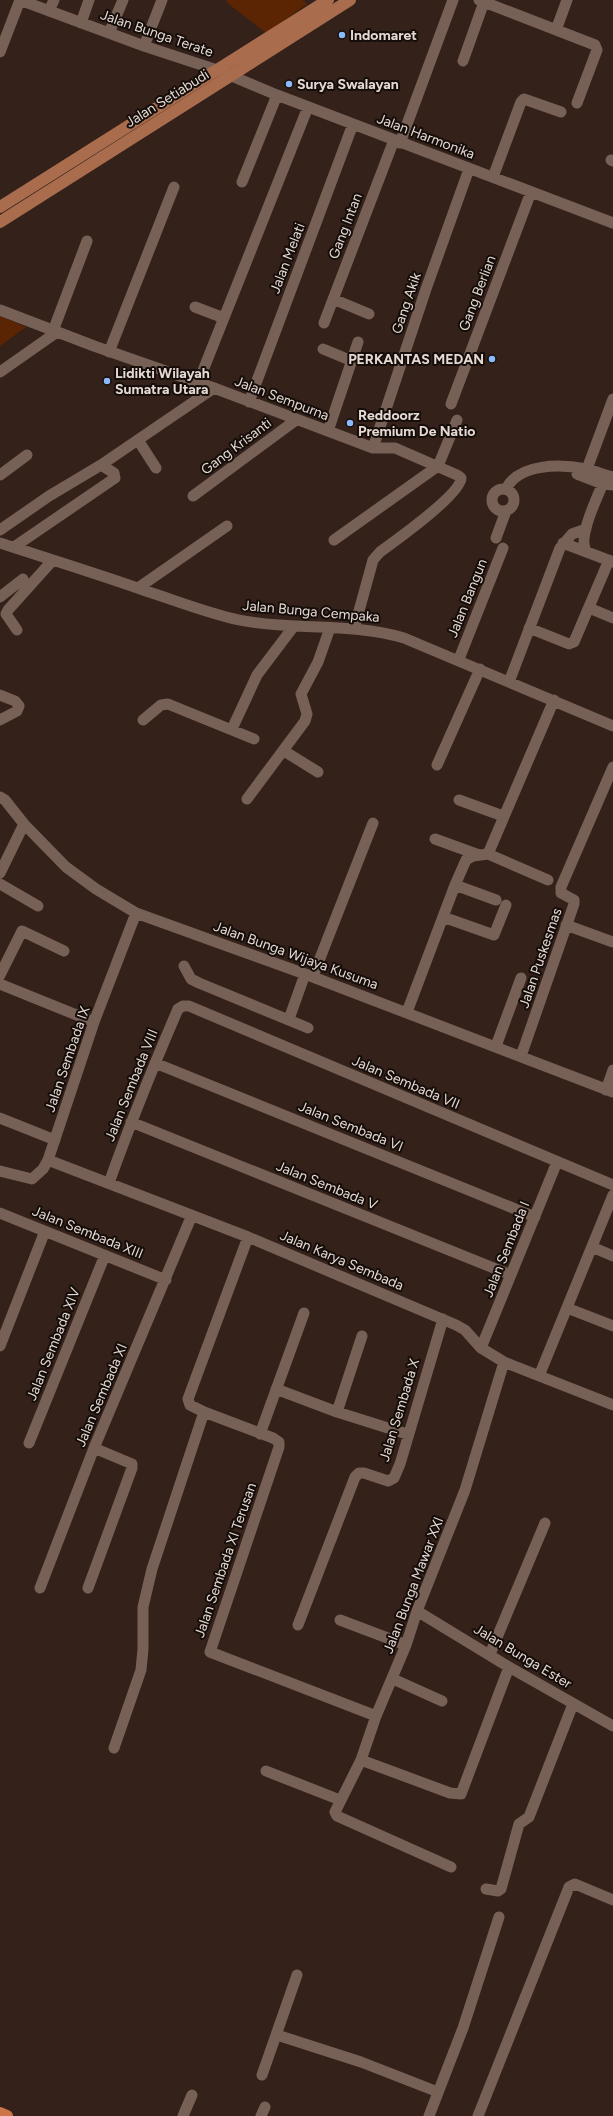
<svg xmlns="http://www.w3.org/2000/svg" width="613" height="2116" font-family="Figtree,sans-serif">
<style>
.green{fill:#5b2503}
.lines{fill:none;stroke-linecap:round;stroke-linejoin:round}
.minor{stroke:#776157;stroke-width:11}
.major{stroke:#a96d4e;stroke-width:12}
.highway{stroke:#cb7548;stroke-width:12}
.poi-dot{fill:#8bbafc;stroke:#150d09;stroke-width:1.5}
.labels{text-anchor:middle;stroke-width:4;stroke-linejoin:round;paint-order:stroke}
.street-label{font-size:14px;fill:#e5d9d3;stroke:#150d09}
.poi-label{font-size:14px;font-weight:bold;fill:#e5d9d3;stroke:#150d09;text-anchor:start}
</style>
<rect width="100%" height="100%" fill="#342119"/>
<path class="green" d="M227,0H303L307,4L266,33L226,2Z
M0,316L26,327L0,346Z"/>
<g class="lines">
<path class="minor" d="M20,0L144,46L217,70L277,95L613,223
M479,0L595,45L597,50L577,103
M49,11L54,0
M81,23L89,0
M556,30L567,0
M109,33L123,0
M144,46L162,0
M0,52L20,0
M463,61L484,2
M400,143L453,0
M611,160L613,161
M493,177L521,102L524,99L561,112
M242,182L277,95
M333,299L369,314
M195,307L224,318
M0,310L94,346L214,388L373,448H395L457,475L461,478C461,494 395,541 380,552L373,560L354,629
M324,323L394,140
M53,331L87,241
M323,349L352,361
M109,352L174,187
M0,372L57,332
M198,383L308,107
M249,402L353,124
M451,404L531,192
M328,431L358,342
M138,440L156,468
M373,448L426,289L469,169
M577,474L603,484L613,485
M0,475L27,455
M584,477L613,399
M492 500a11 11 0 1 1 22 0a11 11 0 1 1-22 0Z
M506,489C519,463 561,464 586,469C595,471 604,475 613,477
M193,496L296,420
M0,530L49,496L101,465L214,388
M496,538L506,511
M334,540L438,466L457,420
M0,543C49,559 98,574 146,591C177,601 207,613 239,620C293,631 350,622 404,638L613,726
M563,543L613,562
M14,547L115,478L114,473L101,465
M586,551C577,536 600,492 606,476
M138,588L227,526
M0,597L23,579
M589,608L613,618
M529,628L569,644L574,642L609,560
M17,630L6,614L8,610L52,561
M459,659L503,548
M509,682L560,548L572,534L586,529
M0,695L15,701L19,706L17,711L0,720
M143,720L161,705L168,704L254,739
M232,729L257,675L294,626
M284,751L318,772
M437,765L480,669
M0,797L5,800L24,824L66,867L96,889L136,913L305,974L613,1092
M247,799L305,721L307,714L301,694L318,662L330,628
M459,800L503,816
M435,839L479,855
M488,854L548,880
M0,873L24,824
M0,884L38,906
M455,885L496,900
M443,917L494,935L506,905
M566,925L613,942
M184,966L191,979L199,983L308,1028
M0,975L22,931L64,951
M313,976L373,823
M0,984L94,1022
M407,1012L455,885L466,860L473,856L488,854L554,700
M289,1019L305,974
M496,1046L521,978
M521,1056L574,904V900L561,893V887L613,767
M155,1063L535,1217
M606,1090L613,1070
M0,1118L55,1140
M131,1122L511,1275
M48,1160L248,1237L456,1325L465,1330L481,1348L504,1362L613,1405
M0,1171L32,1179L43,1169L48,1160L94,1022L136,913
M109,1183C130,1124 153,1067 178,1009L183,1006H189L613,1185
M0,1213L166,1280
M248,1237L188,1399L190,1405L204,1412L273,1438L279,1442V1447L210,1652L376,1716
M592,1247L613,1256
M567,1308L613,1326
M0,1346L45,1231
M481,1348L557,1162
M539,1376L613,1195
M276,1389L337,1412L407,1434
M337,1412L362,1336
M260,1434L304,1313
M29,1443L105,1255
M40,1588L94,1448L192,1215
M88,1588L132,1468V1464L94,1448
M417,1611L509,1667L613,1726
M340,1620L406,1645
M298,1625L355,1477L359,1473H364L388,1481L394,1478L400,1464L443,1319
M490,1654L545,1523
M393,1679L442,1701
M114,1748L141,1670L143,1649V1607L152,1569L204,1412
M361,1760L450,1793L461,1794L509,1667
M266,1771L340,1800
M451,1867L337,1816L335,1812L361,1760L376,1716L406,1645L417,1611L465,1490L504,1362
M486,1889L498,1891L501,1889L519,1824L529,1817L573,1704
M277,2035L361,2062L438,2092
M262,2075L297,1975
M183,2116L192,2095
M261,2116L265,2107
M429,2116L463,2028L499,1917
M478,2116L569,1887L575,1884L613,1900"/>
<path class="major" d="M0,207L328,0
M0,222L350,0"/>
<path class="highway" d="M0,2113L7,2116"/>
</g>
<g class="poi-dot">
<circle cx="342" cy="35" r="4"/>
<circle cx="289" cy="84" r="4"/>
<circle cx="492" cy="359" r="4"/>
<circle cx="107" cy="381" r="4"/>
<circle cx="350" cy="423" r="4"/>
</g>
<g class="labels">
<g class="street-label">
<text transform="translate(157 33) rotate(19)" y="5">Jalan Bunga Terate</text>
<text transform="translate(167 98) rotate(-32)" y="5">Jalan Setiabudi</text>
<text transform="translate(426 136) rotate(21)" y="5">Jalan Harmonika</text>
<text transform="translate(345 226) rotate(-69)" y="5">Gang Intan</text>
<text transform="translate(287 258) rotate(-69)" y="5">Jalan Melati</text>
<text transform="translate(477 293) rotate(-69)" y="5">Gang Berlian</text>
<text transform="translate(406 303) rotate(-71)" y="5">Gang Akik</text>
<text transform="translate(282 398) rotate(21)" y="5">Jalan Sempurna</text>
<text transform="translate(236 446) rotate(-37)" y="5">Gang Krisanti</text>
<text transform="translate(467 598) rotate(-68)" y="5">Jalan Bangun</text>
<text transform="translate(311 611) rotate(5)" y="5">Jalan Bunga Cempaka</text>
<text transform="translate(296 955) rotate(20)" y="5">Jalan Bunga Wijaya Kusuma</text>
<text transform="translate(540 958) rotate(-71)" y="5">Jalan Puskesmas</text>
<text transform="translate(67 1059) rotate(-71)" y="5">Jalan Sembada IX</text>
<text transform="translate(406 1082) rotate(23)" y="5">Jalan Sembada VII</text>
<text transform="translate(131 1085) rotate(-68)" y="5">Jalan Sembada VIII</text>
<text transform="translate(351 1126) rotate(22)" y="5">Jalan Sembada VI</text>
<text transform="translate(327 1185) rotate(22)" y="5">Jalan Sembada V</text>
<text transform="translate(88 1232) rotate(22)" y="5">Jalan Sembada XIII</text>
<text transform="translate(506 1249) rotate(-68)" y="5">Jalan Sembada I</text>
<text transform="translate(342 1260) rotate(23)" y="5">Jalan Karya Sembada</text>
<text transform="translate(53 1344) rotate(-68)" y="5">Jalan Sembada XIV</text>
<text transform="translate(101 1395) rotate(-67)" y="5">Jalan Sembada XI</text>
<text transform="translate(399 1410) rotate(-73)" y="5">Jalan Sembada X</text>
<text transform="translate(225 1560) rotate(-71)" y="5">Jalan Sembada XI Terusan</text>
<text transform="translate(413 1585) rotate(-69)" y="5">Jalan Bunga Mawar XXI</text>
<text transform="translate(523 1656) rotate(31)" y="5">Jalan Bunga Ester</text>
</g>
<g class="poi-label">
<text x="350" y="40">Indomaret</text>
<text x="297" y="89">Surya Swalayan</text>
<text x="484" y="364" text-anchor="end">PERKANTAS MEDAN</text>
<text x="115" y="378">Lidikti Wilayah<tspan x="115" dy="16">Sumatra Utara</tspan></text>
<text x="358" y="420">Reddoorz<tspan x="358" dy="16">Premium De Natio</tspan></text>
</g>
</g>
</svg>
